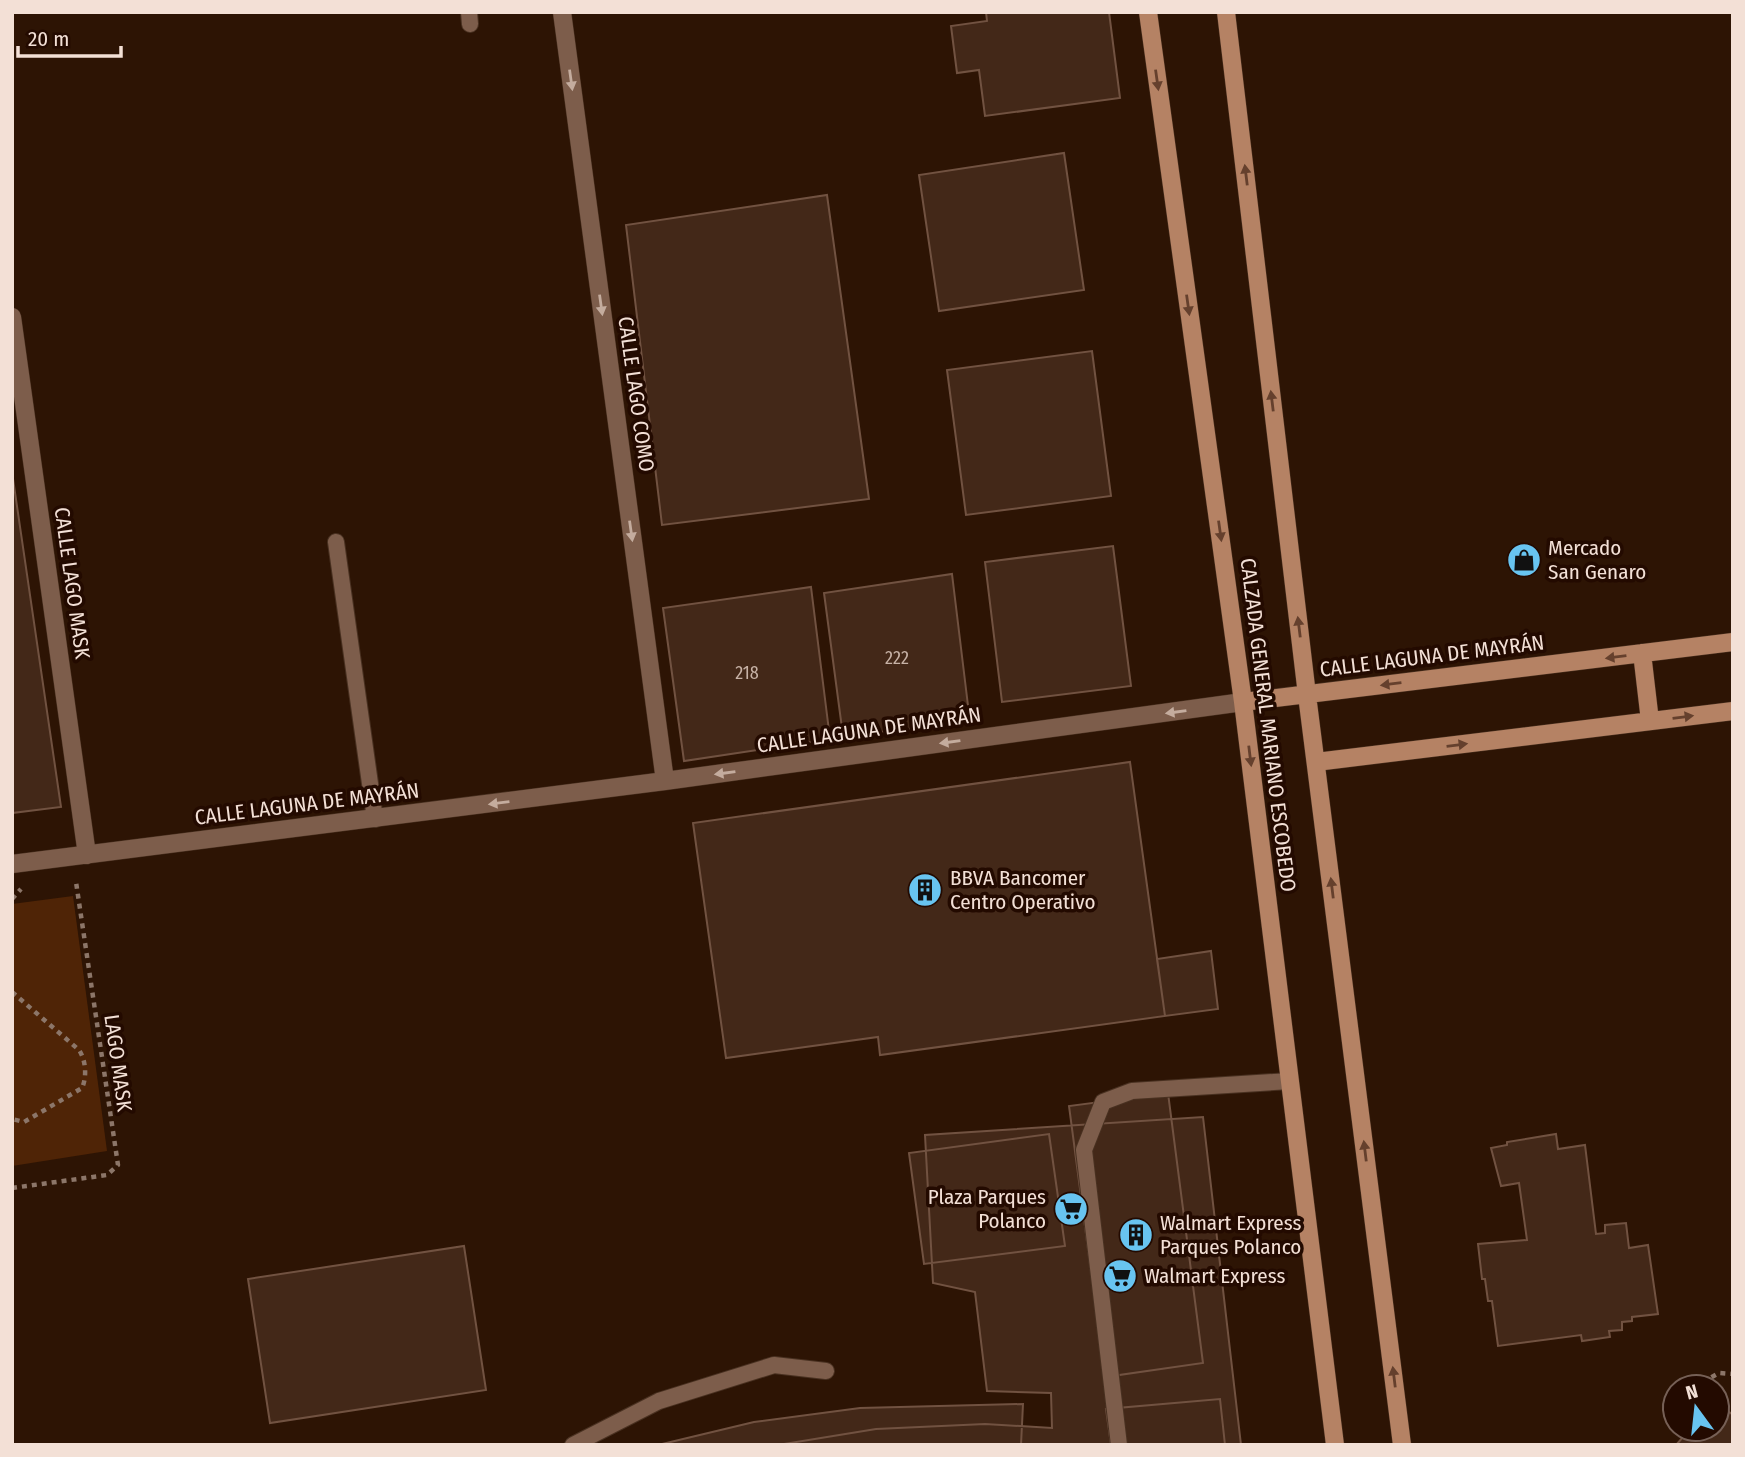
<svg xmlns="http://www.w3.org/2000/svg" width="1745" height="1457" font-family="'Fira Sans Condensed',sans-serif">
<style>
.green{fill:#4f2406}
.building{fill:#432818;stroke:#715241;stroke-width:2}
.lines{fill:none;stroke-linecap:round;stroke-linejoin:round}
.lane-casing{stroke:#493121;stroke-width:18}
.street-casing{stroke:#493121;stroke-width:19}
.secondary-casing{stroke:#493121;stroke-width:19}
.path{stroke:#8c7669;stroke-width:4.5;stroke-dasharray:5 5;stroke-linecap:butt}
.lane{stroke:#7d5d4b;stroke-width:16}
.street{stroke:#7d5d4b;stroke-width:18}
.secondary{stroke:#b58264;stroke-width:18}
.oneway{fill:#c4ac9e}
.oneway2{fill:#65402d}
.labels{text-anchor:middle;stroke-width:7;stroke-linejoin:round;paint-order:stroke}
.number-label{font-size:18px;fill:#c7b2a6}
.street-label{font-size:21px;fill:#f3e0d6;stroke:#230a00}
.poi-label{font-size:21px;fill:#f3e0d6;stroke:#230a00;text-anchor:start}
</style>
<rect width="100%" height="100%" fill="#2d1404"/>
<path class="green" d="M73,896L107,1151L12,1166V904Z"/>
<path class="building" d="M986,12H1109L1120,98L985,116L979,70L957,73L951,26L987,21Z
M1064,153L1084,290L939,311L919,175Z
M827,195L869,499L662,525L626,225Z
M1092,351L1111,496L966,515L947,370Z
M12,472L61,807L12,813Z
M1113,546L1131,686L1002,702L985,562Z
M952,574L970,722L843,736L824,593Z
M811,587L830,739L684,761L663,608Z
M1130,762L1165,1016L880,1055L878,1037L726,1058L693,823Z
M1211,951L1218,1009L1165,1016L1157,959Z
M1168,1093L1203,1363L1105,1377L1069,1106Z
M1203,1117L1241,1445H778L876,1429L985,1424L1052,1428L1051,1393L987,1391L975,1292L933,1283L925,1135Z
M1049,1134L1065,1246L924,1264L909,1153Z
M1556,1134L1558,1149L1585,1145L1596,1234L1605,1233V1225L1626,1223L1629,1248L1648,1245L1658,1314L1632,1317V1321L1622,1322V1330L1609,1331L1610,1337L1582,1341L1581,1335L1498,1346L1492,1301H1488L1485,1279H1482L1478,1244L1527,1240L1519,1183L1501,1186L1491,1148L1507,1145V1142Z
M464,1246L486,1390L270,1423L248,1279Z
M1220,1399L1225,1445H1111L1106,1409Z
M1023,1404L1021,1445H658L754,1422L860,1408Z
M1717,1407H1723L1733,1415V1445H1676L1690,1429H1717Z"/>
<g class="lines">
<g class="lane-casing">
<path id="lane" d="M469,12L470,24
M336,542L375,819
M573,1445L659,1401L774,1365L826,1371
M1119,1445L1084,1150L1103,1102L1132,1091L1290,1081"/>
</g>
<g class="street-casing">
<path id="street" d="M562,12L665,781
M12,317L87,855
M12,864L665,781L1243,702"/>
</g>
<g class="secondary-casing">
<path id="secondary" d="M1148,12L1243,702L1335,1445
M1226,12L1307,695L1402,1445
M1642,653L1650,721
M1243,702L1733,642
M1316,762L1733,711"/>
</g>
<path class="path" d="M12,899L21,889
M12,992L79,1050C86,1060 87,1077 82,1088L24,1122L12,1119
M12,1188L107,1175L118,1165L76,882
M1694,1387L1719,1373L1733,1374
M1666,1407L1675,1403"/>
<use href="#lane" class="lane"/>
<use href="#street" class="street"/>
<use href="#secondary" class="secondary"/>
</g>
<defs><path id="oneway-solid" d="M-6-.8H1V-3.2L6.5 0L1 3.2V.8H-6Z" transform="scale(1.75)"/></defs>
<g class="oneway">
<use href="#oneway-solid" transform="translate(571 80) rotate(82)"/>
<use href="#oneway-solid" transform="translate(601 305) rotate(82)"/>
<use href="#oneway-solid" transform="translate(631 531) rotate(82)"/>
<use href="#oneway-solid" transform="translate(1176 712) rotate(172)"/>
<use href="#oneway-solid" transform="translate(950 742) rotate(172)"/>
<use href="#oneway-solid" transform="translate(725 773) rotate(172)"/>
<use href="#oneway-solid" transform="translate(499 803) rotate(173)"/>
</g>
<g class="oneway2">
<use href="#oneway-solid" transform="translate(1157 80) rotate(82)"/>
<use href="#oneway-solid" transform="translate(1246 175) rotate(-97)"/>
<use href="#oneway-solid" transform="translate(1188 305) rotate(82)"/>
<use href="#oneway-solid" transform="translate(1272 401) rotate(-97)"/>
<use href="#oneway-solid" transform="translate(1220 531) rotate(82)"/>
<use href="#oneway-solid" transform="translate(1299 627) rotate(-97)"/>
<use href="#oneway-solid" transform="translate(1616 657) rotate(173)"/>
<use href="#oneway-solid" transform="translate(1391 684) rotate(173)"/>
<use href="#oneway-solid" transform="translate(1683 717) rotate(-7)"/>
<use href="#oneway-solid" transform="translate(1457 745) rotate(-7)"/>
<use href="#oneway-solid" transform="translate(1250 756) rotate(83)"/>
<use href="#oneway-solid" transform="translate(1332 888) rotate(-97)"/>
<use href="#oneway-solid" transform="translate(1365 1151) rotate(-97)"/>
<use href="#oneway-solid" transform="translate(1394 1377) rotate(-97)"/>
</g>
<defs>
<g id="shop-disc" transform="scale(1.75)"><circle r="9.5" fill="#68c4f0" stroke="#230a00"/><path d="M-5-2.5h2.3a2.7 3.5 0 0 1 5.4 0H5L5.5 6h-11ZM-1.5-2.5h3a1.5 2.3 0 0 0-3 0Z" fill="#111"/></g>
<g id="building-disc" transform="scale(1.75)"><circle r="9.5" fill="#68c4f0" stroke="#230a00"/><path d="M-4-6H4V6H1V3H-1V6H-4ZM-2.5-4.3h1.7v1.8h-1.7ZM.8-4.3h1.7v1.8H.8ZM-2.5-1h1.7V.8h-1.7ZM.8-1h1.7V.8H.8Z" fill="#111"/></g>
<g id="supermarket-disc" transform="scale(1.75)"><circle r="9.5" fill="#68c4f0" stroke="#230a00"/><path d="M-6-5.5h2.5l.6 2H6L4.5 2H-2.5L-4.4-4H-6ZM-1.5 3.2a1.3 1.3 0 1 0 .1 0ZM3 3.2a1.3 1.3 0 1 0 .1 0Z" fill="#111"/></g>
</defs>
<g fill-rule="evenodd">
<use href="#shop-disc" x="1524" y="560"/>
<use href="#building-disc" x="925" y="890"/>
<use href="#supermarket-disc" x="1071" y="1209"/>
<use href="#building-disc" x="1136" y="1235"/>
<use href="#supermarket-disc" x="1120" y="1276"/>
</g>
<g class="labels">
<g class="number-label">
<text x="897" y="664">222</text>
<text x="747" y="679">218</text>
</g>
<g class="street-label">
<text transform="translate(636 394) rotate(82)" y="7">CALLE LAGO COMO</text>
<text transform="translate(72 583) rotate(82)" y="7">CALLE LAGO MASK</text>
<text transform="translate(1432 656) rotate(-7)" y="7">CALLE LAGUNA DE MAYRÁN</text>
<text transform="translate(1268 725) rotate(83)" y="7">CALZADA GENERAL MARIANO ESCOBEDO</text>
<text transform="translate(869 730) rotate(-8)" y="7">CALLE LAGUNA DE MAYRÁN</text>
<text transform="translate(307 804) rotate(-7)" y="7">CALLE LAGUNA DE MAYRÁN</text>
<text transform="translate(118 1063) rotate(82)" y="7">LAGO MASK</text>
</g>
<g class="poi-label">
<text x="1548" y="555">Mercado<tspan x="1548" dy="24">San Genaro</tspan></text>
<text x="950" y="885">BBVA Bancomer<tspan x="950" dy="24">Centro Operativo</tspan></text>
<text x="1046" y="1204" text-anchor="end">Plaza Parques<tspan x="1046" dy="24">Polanco</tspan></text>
<text x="1160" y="1230">Walmart Express<tspan x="1160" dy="24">Parques Polanco</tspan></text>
<text x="1144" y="1283">Walmart Express</text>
</g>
</g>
<rect width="1745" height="1457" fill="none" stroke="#f3e0d6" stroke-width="28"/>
<g transform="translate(1696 1408) rotate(345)"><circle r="33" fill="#230a00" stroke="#766056" stroke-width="2"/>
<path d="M0-5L12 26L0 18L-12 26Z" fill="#68c4f0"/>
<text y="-10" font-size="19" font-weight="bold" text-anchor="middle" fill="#f3e0d6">N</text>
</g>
<path d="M18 46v10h103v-10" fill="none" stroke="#f3e0d6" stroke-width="3.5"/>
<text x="28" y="46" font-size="21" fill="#f3e0d6" stroke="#230a00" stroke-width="5" paint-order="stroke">20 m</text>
</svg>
